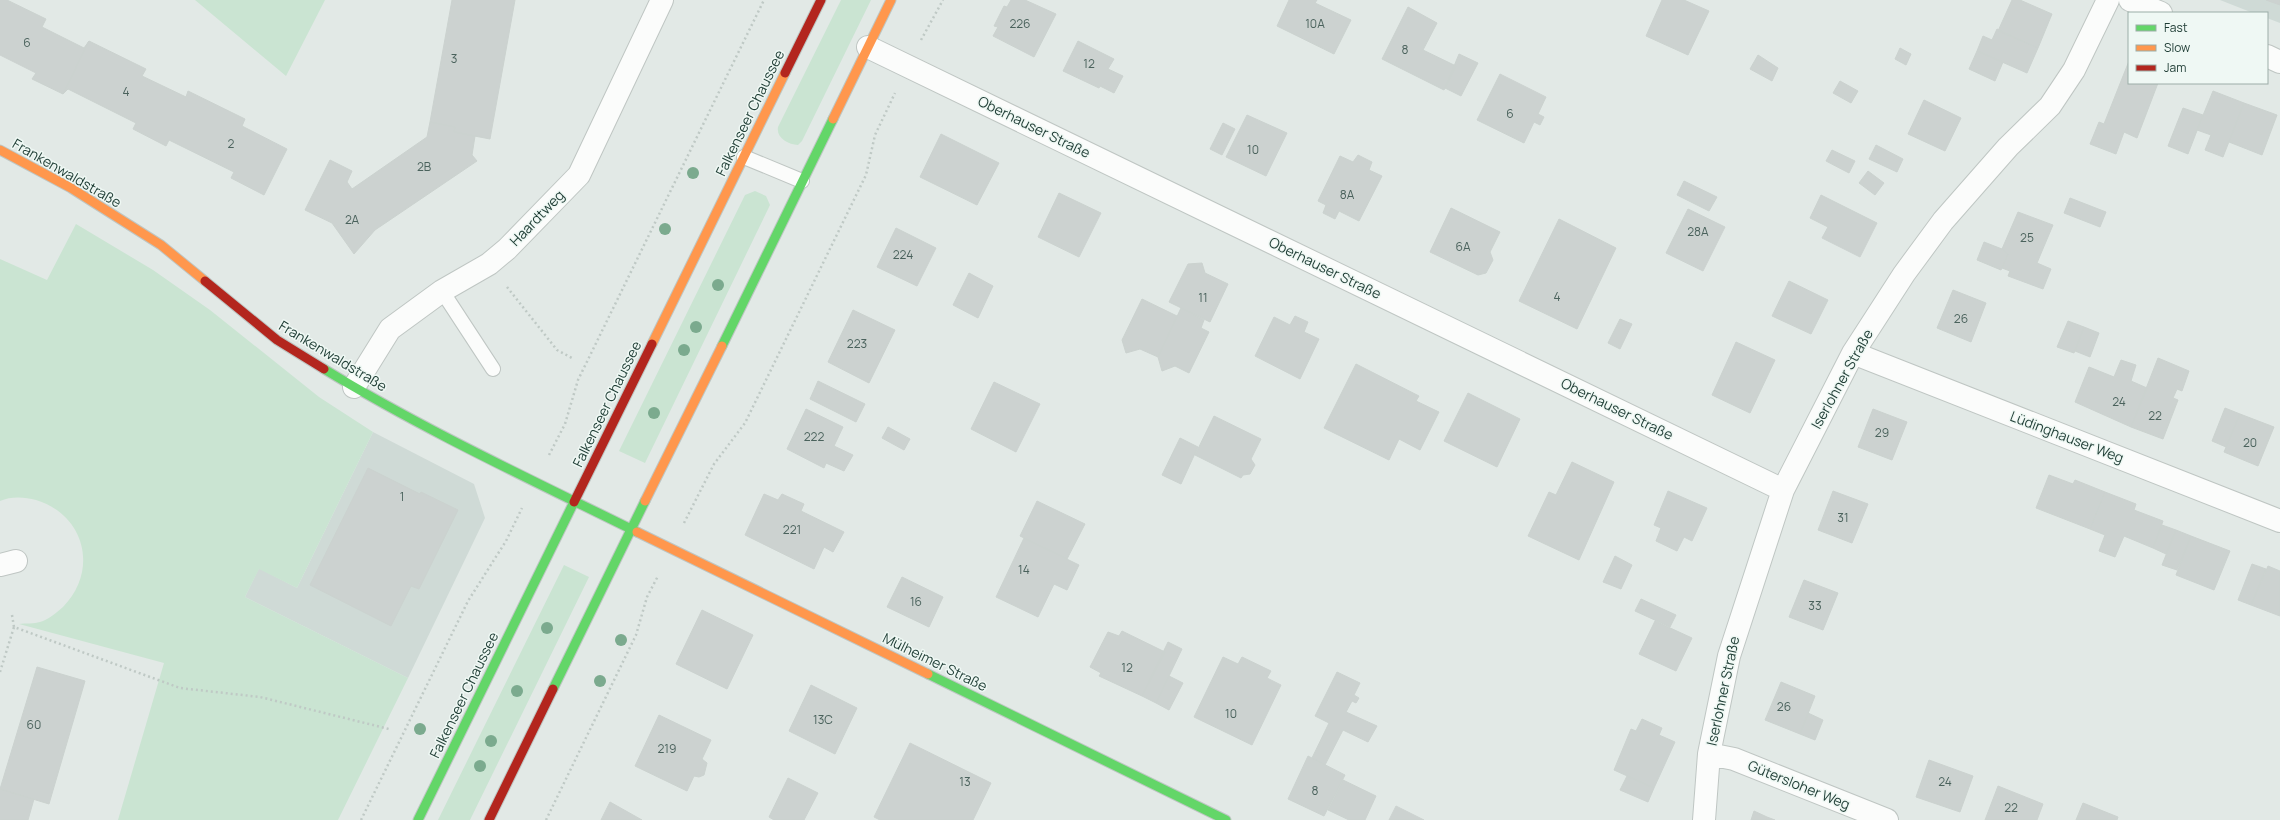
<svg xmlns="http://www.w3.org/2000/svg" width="2280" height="820" font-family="Manrope,sans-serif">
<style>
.built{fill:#cfdad6}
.green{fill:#cae4d2}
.building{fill:#ccd2d0;stroke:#cbd2cf}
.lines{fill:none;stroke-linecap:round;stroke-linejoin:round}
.lane-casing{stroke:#bfc6c3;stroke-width:16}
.street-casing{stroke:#bfc6c3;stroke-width:24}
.fast-casing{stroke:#bec6c3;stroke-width:11}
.slow-casing{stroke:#bec6c3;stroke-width:11}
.jam-casing{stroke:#bec6c3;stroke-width:11}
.path{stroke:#bfc9c5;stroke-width:2.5;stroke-dasharray:2 3;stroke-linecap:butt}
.lane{stroke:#fbfcfb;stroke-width:14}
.street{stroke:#fbfcfb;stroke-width:22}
.fast{stroke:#63d668;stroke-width:9}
.slow{stroke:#ff974d;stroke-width:9}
.jam{stroke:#b3261e;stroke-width:9}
.tree{fill:#7baa8e}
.labels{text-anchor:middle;stroke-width:3;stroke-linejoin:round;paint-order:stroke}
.number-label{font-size:12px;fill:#4a625c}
.street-label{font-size:14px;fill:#1f3d35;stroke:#eff8f4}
</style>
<rect width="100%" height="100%" fill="#e2e9e6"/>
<path class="built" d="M2220,0H2280V23L2267,18V13H2253Z
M373,432L474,484L485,518L408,678L245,597L259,568L297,588Z"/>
<path class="green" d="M195,0H325L286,76Z
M841,0H871L802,141L798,145C788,144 776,138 778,127Z
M755,191L766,196L770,205L645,463L619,451L745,195Z
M76,224L153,270L210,310L319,397L373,432L297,588L259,569L245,597L408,678L338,820H118L164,663L19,624C26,623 34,624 40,622C48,620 57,612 63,607C99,570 85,515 36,500C25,497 11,496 0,501V259L47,280Z
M564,565L589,577L470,820H438Z"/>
<path class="building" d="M0,0H7L46,19L42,27L84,48L89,41L63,94L32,79L36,73L0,55Z
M452,0H515L490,139L454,132L455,127L430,122Z
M1011,0H1025L1056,14L1034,57L993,36L998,27L994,26L1004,6L1007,7Z
M1289,0H1317L1315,3L1351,20L1334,54L1277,26Z
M1662,0H1684L1709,11L1688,55L1646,36Z
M2012,0H2020L2052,14L2038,48L1998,31Z
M2266,0H2280V5Z
M1408,7L1437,23L1423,50L1456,66L1444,90L1382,59Z
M1997,29L2038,48L2027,73L1977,51L1983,36L1992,40Z
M89,41L146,69L142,76L186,97L188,91L245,119L242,126L287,149L264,195L231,178L234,172L169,140L166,146L133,129L136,123L68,89L63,94Z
M1078,41L1114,59L1108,69L1123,76L1114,93L1100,86L1099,88L1063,71Z
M1900,48L1911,54L1906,65L1895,59Z
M1977,51L2003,62L1995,81L1969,69Z
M1459,54L1478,63L1461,96L1445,88Z
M1758,55L1778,68L1772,81L1750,69Z
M2129,61V83H2158L2137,138L2124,132L2116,154L2090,144L2099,122L2104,124Z
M1500,74L1546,97L1538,114L1544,117L1540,125L1534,122L1524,143L1477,120Z
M1840,81L1858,91L1851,103L1833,93Z
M2213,91L2244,103L2223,157L2205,150L2211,135L2197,130Z
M1924,100L1961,118L1945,151L1908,134Z
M2244,103L2277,115L2262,155L2229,142Z
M2183,108L2203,115L2188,154L2168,146Z
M1247,115L1287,133L1266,176L1226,157Z
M430,122L455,127L454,132L475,136L472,155L477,161L375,230L354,254L332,223L305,210L330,160L352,171L347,182L352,189L427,137Z
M1223,123L1235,129L1222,155L1210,149Z
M941,134L999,163L977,205L920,177Z
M1876,145L1903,159L1897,172L1869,159Z
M1832,150L1855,161L1849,173L1826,161Z
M1358,155L1372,162L1369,170L1382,176L1359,221L1339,211L1335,219L1323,213L1326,205L1318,201L1340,156L1353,162Z
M1868,171L1884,183L1875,195L1859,183Z
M1684,181L1717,197L1709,211L1677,195Z
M1059,193L1101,213L1079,257L1038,237Z
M1821,195L1877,223L1860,257L1822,238L1828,227L1810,218Z
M2070,198L2106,212L2100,227L2064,213Z
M1451,208L1500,232L1490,252L1493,260L1486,273L1478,275L1430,252Z
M1688,209L1725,227L1703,271L1666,253Z
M2018,212L2053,225L2037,263L2051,269L2043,289L2008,276L2010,271L2002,268L2008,254L2002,249Z
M1559,219L1616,248L1577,329L1519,301Z
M896,228L936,248L917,286L877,267Z
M1984,242L2002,249L2008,254L2001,270L1977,260Z
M1202,263L1205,273L1228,284L1210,322L1169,302L1188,264Z
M969,273L993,286L978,318L953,305Z
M1789,281L1828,300L1811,334L1772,316Z
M1953,290L1986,303L1971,342L1937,328Z
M1142,299L1177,316L1158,357L1140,349L1126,353L1122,340Z
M1181,308L1204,320L1201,328L1209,332L1189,373L1175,366L1162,371L1158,357Z
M853,310L895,330L869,383L828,362Z
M1295,316L1308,322L1304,332L1319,339L1300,379L1255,356L1274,317L1290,325Z
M1620,319L1632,324L1620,349L1608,343Z
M2068,321L2084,327L2074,353L2057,347Z
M2084,327L2099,333L2090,357L2075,351Z
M1736,342L1775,360L1750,413L1712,395Z
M2158,358L2189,371L2182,391L2177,389L2173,398L2178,400L2163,439L2131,427Z
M2121,360L2136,365L2131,381L2147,388L2131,427L2075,402L2089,367L2114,377Z
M1356,364L1419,396L1416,401L1439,412L1420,450L1399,439L1389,460L1324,428Z
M818,381L865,404L856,422L810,399Z
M994,382L1040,404L1016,452L971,429Z
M1468,393L1520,419L1497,467L1444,441Z
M2225,408L2240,414L2226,447L2212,441Z
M806,409L843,427L834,446L853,455L844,471L826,463L824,468L787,449Z
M1873,409L1907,422L1892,460L1858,447Z
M2240,414L2274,427L2258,466L2224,452Z
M1214,416L1261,439L1251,459L1255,465L1250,474L1243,475L1241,478L1195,455Z
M888,427L910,439L904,450L882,438Z
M1180,438L1198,447L1181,484L1162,475Z
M1572,462L1614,482L1579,560L1528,536L1549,492L1556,495Z
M368,468L420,494L421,492L458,510L419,589L411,586L391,626L310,585Z
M2049,475L2073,484L2075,480L2105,492L2090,529L2036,508Z
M1668,491L1707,508L1692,541L1684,537L1677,551L1656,541L1661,528L1654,525Z
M1833,491L1868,504L1852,543L1818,530Z
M2105,492L2136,504L2134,510L2163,521L2153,548L2124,536L2115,557L2099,551L2105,535L2090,529Z
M764,494L778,500L782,494L804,504L801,511L844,532L833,552L824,547L814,569L745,535Z
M1037,501L1085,524L1067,559L1020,536Z
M2162,525L2176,530L2166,554L2153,548Z
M2176,530L2191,536L2177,570L2162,565Z
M2191,536L2230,551L2214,590L2176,575Z
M1024,538L1079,565L1067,590L1054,584L1038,617L996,597Z
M1615,556L1632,565L1621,589L1603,582Z
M2252,564L2266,569L2251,605L2238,600Z
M2268,566L2280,571V616L2251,605Z
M902,577L943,597L929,627L887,607Z
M1804,580L1838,593L1823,630L1789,617Z
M1641,599L1676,615L1670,627L1635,611Z
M702,610L753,635L727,689L676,664Z
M1655,621L1692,638L1676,671L1639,654Z
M1122,631L1165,652L1142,696L1099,676L1101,673L1090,667L1108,632L1119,636Z
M1168,642L1182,649L1156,703L1142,696Z
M1223,657L1238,664L1242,657L1271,671L1267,678L1281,685L1252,745L1194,717Z
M37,667L85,681L49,804L0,789Z
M1337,672L1360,683L1354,695L1359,698L1356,703L1352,701L1346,712L1377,726L1368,742L1343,730L1325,765L1312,758L1329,723L1315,716Z
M1169,676L1183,683L1169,710L1156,703Z
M1781,682L1815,696L1800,734L1765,720Z
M811,685L857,708L835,754L789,731Z
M1808,713L1823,720L1815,740L1800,734Z
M659,715L711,740L702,759L707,763L704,775L699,777L694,776L687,791L635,766Z
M1642,719L1662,728L1659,735L1675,742L1654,788L1614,770L1631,729L1636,731Z
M910,743L991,783L973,820H880L874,817Z
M1308,756L1345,775L1324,816L1288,799Z
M1929,760L1973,776L1960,812L1916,797Z
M1627,776L1654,788L1648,802L1620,790Z
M788,778L818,793L804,820H774L769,817Z
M1343,780L1376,796L1365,820H1349L1328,810Z
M1998,786L2043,804L2037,820H1985Z
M0,789L34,799L28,820H0Z
M610,802L642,820H601Z
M2083,803L2118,817L2117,820H2076Z
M1396,806L1424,820H1389Z
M1754,811L1767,817L1766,820H1751Z
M1767,817L1775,820H1766Z"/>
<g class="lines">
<g class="lane-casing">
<path id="lane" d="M744,157L802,181
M442,291L493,369"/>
</g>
<g class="street-casing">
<path id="street" d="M2130,0L2161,13
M868,47L1783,490
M2267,56L2280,62
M1853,353L2280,521
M354,387L390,329L442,291L489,264L507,249L579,175L662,0
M0,565L16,561
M1709,754L1734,759L1887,820
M1704,820L1709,754L1729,656L1783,490L1853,353L1904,274L1943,221L2008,147L2050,106L2074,70L2108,0"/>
</g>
<g class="fast-casing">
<path id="fast" d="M722,346L833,119
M324,369C424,430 532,480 637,532
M928,674L1226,820
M553,689L645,501
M418,820L574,502"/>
</g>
<g class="slow-casing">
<path id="slow" d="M833,119L891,0
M0,150L71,188L161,245L205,281
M652,344L785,73
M645,501L722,346
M637,532L928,674"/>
</g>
<g class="jam-casing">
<path id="jam" d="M785,73L821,0
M205,281L277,340L324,369
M574,502L652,344
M489,820L553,689"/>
</g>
<path class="path" d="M921,40L943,0
M507,287L557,350L572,358
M549,455L565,424L578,380L764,0
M684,523L714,464L745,423L866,175L875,135L895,93
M12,615L14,627L180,688L260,697L389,729
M0,672L14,627
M361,820L468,601L506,541L522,508
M546,820L636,635L647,597L658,576"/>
<use href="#lane" class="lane"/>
<use href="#street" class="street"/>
<use href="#fast" class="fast"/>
<use href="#slow" class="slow"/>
<use href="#jam" class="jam"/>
</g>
<g class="tree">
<circle cx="693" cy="173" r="6"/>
<circle cx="665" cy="229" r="6"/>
<circle cx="718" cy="285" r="6"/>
<circle cx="696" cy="327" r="6"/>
<circle cx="684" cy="350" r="6"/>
<circle cx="654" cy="413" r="6"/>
<circle cx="547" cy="628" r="6"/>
<circle cx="621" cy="640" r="6"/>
<circle cx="600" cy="681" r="6"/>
<circle cx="517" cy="691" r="6"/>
<circle cx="420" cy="729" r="6"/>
<circle cx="491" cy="741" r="6"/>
<circle cx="480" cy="766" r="6"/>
</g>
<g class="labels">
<g class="number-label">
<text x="1020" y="28">226</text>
<text x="1315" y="28">10A</text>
<text x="27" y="47">6</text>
<text x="1405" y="54">8</text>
<text x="454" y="63">3</text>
<text x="1089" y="68">12</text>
<text x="126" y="96">4</text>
<text x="1510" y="118">6</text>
<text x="231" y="148">2</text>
<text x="1253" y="154">10</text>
<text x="424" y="171">2B</text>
<text x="1347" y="199">8A</text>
<text x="352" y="224">2A</text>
<text x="1698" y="236">28A</text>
<text x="2027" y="242">25</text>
<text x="1463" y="251">6A</text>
<text x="903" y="259">224</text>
<text x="1557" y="301">4</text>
<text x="1203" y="302">11</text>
<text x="1961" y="323">26</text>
<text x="857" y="348">223</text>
<text x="2119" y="406">24</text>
<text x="2155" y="420">22</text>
<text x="1882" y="437">29</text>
<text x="814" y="441">222</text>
<text x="2250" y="447">20</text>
<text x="402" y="501">1</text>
<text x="1843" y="522">31</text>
<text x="792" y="534">221</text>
<text x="1024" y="574">14</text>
<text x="916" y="606">16</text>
<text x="1815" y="610">33</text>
<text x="1127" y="672">12</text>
<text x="1784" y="711">26</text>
<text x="1231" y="718">10</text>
<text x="823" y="724">13C</text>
<text x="34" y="729">60</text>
<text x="667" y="753">219</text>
<text x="965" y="786">13</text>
<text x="1945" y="786">24</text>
<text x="1315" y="795">8</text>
<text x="2011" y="812">22</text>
</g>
<g class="street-label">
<text transform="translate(750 113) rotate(-64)" y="5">Falkenseer Chaussee</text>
<text transform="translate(1034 127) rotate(26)" y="5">Oberhauser Straße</text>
<text transform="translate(67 173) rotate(30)" y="5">Frankenwaldstraße</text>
<text transform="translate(537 218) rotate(-46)" y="5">Haardtweg</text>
<text transform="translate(1325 268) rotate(26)" y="5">Oberhauser Straße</text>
<text transform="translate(333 356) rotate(31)" y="5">Frankenwaldstraße</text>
<text transform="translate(1842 379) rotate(-61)" y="5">Iserlohner Straße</text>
<text transform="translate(607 404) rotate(-64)" y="5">Falkenseer Chaussee</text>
<text transform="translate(1617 409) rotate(26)" y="5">Oberhauser Straße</text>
<text transform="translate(2067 437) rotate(21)" y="5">Lüdinghauser Weg</text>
<text transform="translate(935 662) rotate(26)" y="5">Mülheimer Straße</text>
<text transform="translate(1723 691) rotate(-78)" y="5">Iserlohner Straße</text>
<text transform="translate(464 695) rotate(-64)" y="5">Falkenseer Chaussee</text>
<text transform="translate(1799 785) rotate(22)" y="5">Gütersloher Weg</text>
</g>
</g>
<rect x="2128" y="12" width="140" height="72" fill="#eff8f4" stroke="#9cada8"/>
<rect x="2136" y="25" width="20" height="6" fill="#63d668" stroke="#9cada8"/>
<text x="2164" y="32" font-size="12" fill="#1f3d35">Fast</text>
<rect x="2136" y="45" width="20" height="6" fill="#ff974d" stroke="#9cada8"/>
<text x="2164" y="52" font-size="12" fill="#1f3d35">Slow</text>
<rect x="2136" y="65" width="20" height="6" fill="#b3261e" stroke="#9cada8"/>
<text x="2164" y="72" font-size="12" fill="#1f3d35">Jam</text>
</svg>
